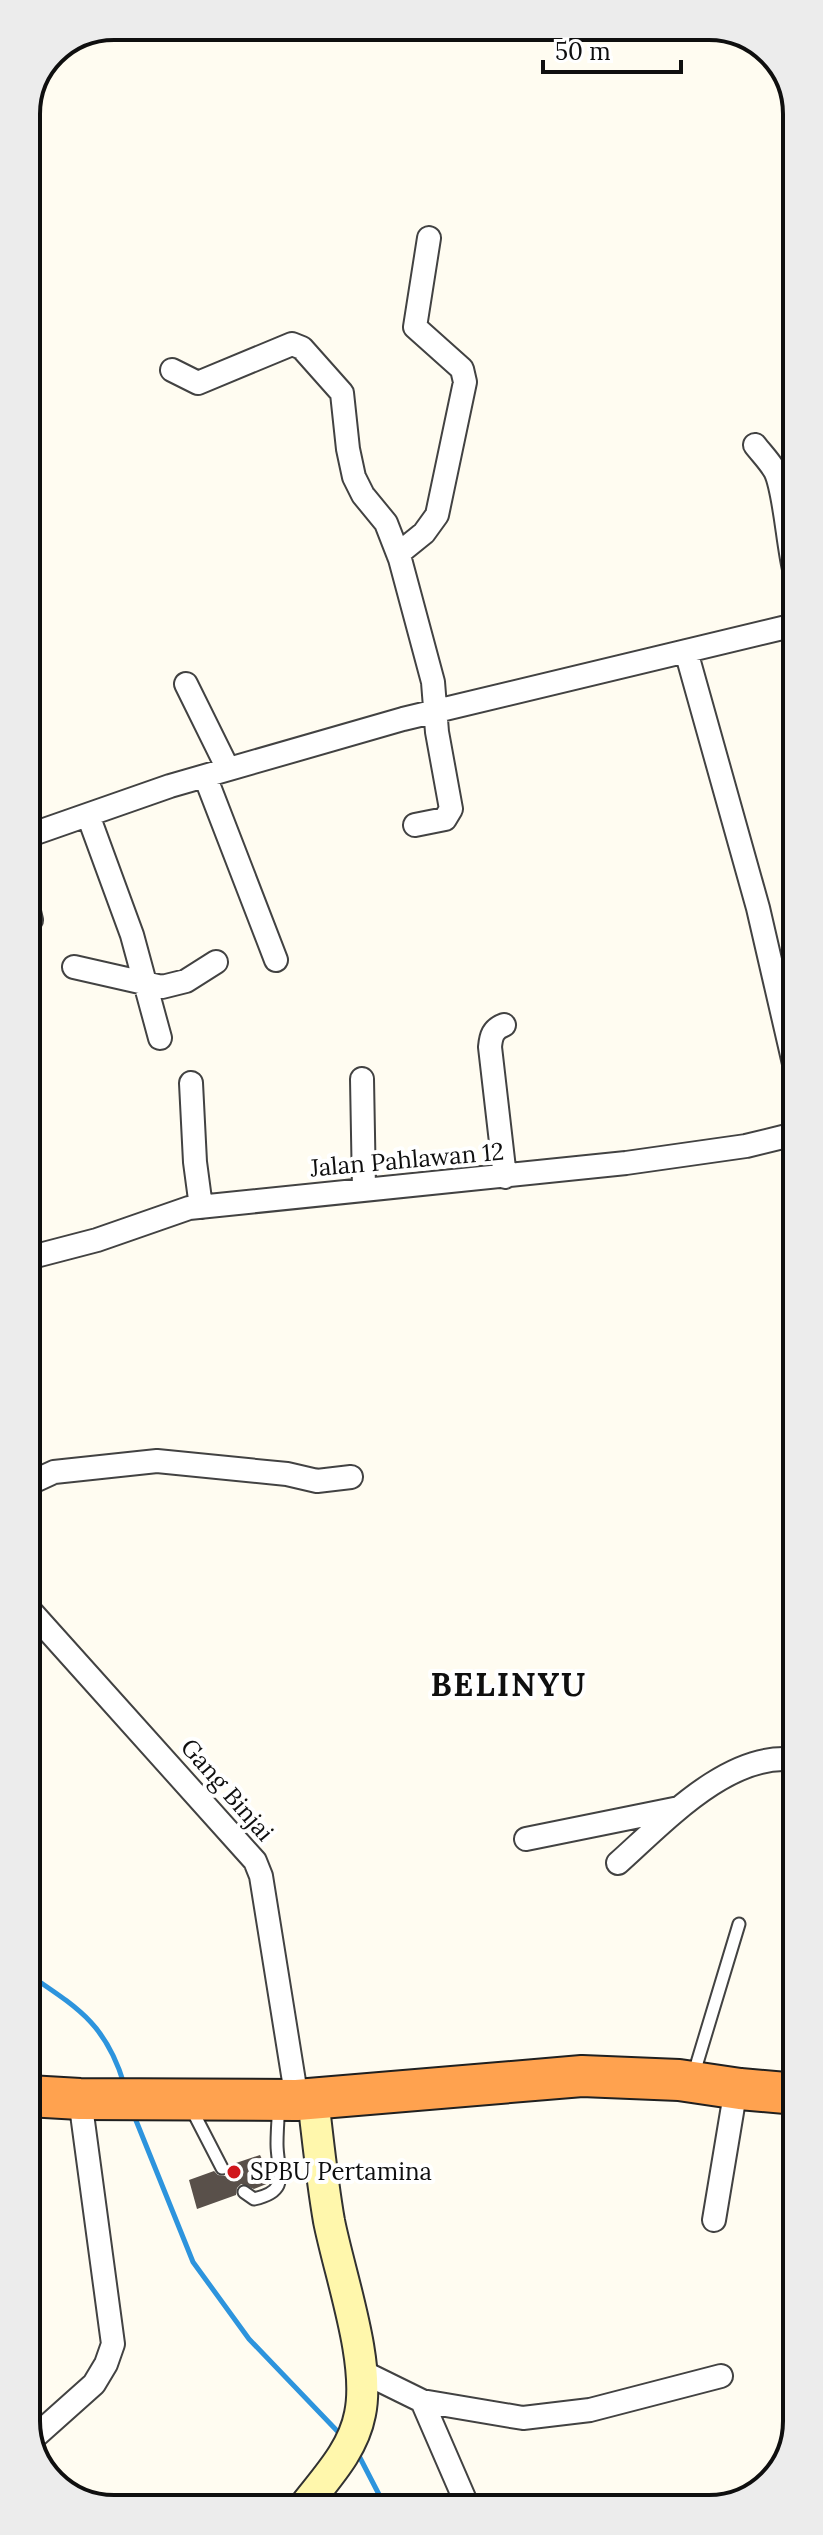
<svg xmlns="http://www.w3.org/2000/svg" width="823" height="2535" font-family="Lora,serif">
<style>
.lines{fill:none;stroke-linecap:round;stroke-linejoin:round}
.stream{stroke:#2d94dd;stroke-width:5}
.building{fill:#59504a}
.lane-casing{stroke:#424242;stroke-width:15}
.street-casing{stroke:#424242;stroke-width:26}
.secondary-casing{stroke:#313131;stroke-width:34}
.highway-casing{stroke:#202020;stroke-width:44}
.lane{stroke:#fff;stroke-width:11}
.street{stroke:#fff;stroke-width:22}
.secondary{stroke:#fff7ac;stroke-width:30}
.highway{stroke:#ffa24f;stroke-width:40}
.poi-dot{fill:#d0161c;stroke:#fff;stroke-width:3}
.labels{text-anchor:middle;stroke-width:8;stroke-linejoin:round;paint-order:stroke}
.street-label{font-size:24px;fill:#0f0f0f;stroke:#fff}
.poi-label{font-size:24px;fill:#0f0f0f;stroke:#fff;text-anchor:start}
.district-label{font-size:32px;font-weight:bold;letter-spacing:2px;fill:#0f0f0f;stroke:#fff}
.rim{fill:none;stroke:#0f0f0f;stroke-width:4}
</style>
<rect width="100%" height="100%" fill="#fffcf1"/>
<g class="lines">
<path class="stream" d="M28,1974C78,2008 106,2024 124,2084
M133,2113L193,2262L249,2339L342,2436
M357,2452L386,2508"/>
</g>
<path class="building" d="M260,2155L271,2178L269,2183L254,2189L241,2184L237,2188L236,2195L197,2209L189,2180L214,2171L218,2175L225,2176L229,2172L230,2165Z"/>
<g class="lines">
<g class="lane-casing">
<path id="lane" d="M694,2073L739,1924
M191,2108L222,2168
M244,2192L254,2199C292,2191 277,2171 277,2144C277,2131 278,2118 279,2105"/>
</g>
<g class="street-casing">
<path id="street" d="M172,370L198,383L292,344L302,348L342,393L348,449L354,477L363,495L386,523L400,559L433,682L437,732L451,809L445,819L415,825
M755,445C762,454 770,462 775,471C785,490 788,548 795,573
M398,554L424,533L437,515L465,382L462,369L415,327L429,238
M686,651L758,908L795,1068
M186,684L228,769
M205,776L276,960
M88,815L132,935L160,1038
M27,836L170,786L403,719L795,625
M27,903L31,920
M74,967L162,987L186,981L216,962
M504,1025C493,1029 491,1036 490,1047L505,1177
M362,1079L364,1189
M191,1083L195,1162L201,1207
M28,1258L97,1240L189,1208L626,1163L746,1146L795,1134
M28,1484L54,1472L157,1461L287,1474L317,1481L351,1477
M28,1608L255,1861L261,1876L297,2100
M526,1839L679,1808
M618,1863C664,1822 730,1750 796,1760
M714,2220L736,2088
M363,2372L422,2401L468,2507
M422,2401L523,2418L590,2410L721,2376
M29,2442L94,2384L106,2364L113,2344L80,2099"/>
</g>
<g class="secondary-casing">
<path id="secondary" d="M303,2508C325,2479 353,2451 360,2414C371,2362 340,2276 329,2221C322,2181 318,2140 313,2099"/>
</g>
<g class="highway-casing">
<path id="highway" d="M28,2096L80,2099L297,2100L582,2076L679,2080L740,2089L797,2094"/>
</g>
<use href="#lane" class="lane"/>
<use href="#street" class="street"/>
<use href="#secondary" class="secondary"/>
<use href="#highway" class="highway"/>
</g>
<circle class="poi-dot" cx="234" cy="2172" r="8"/>
<g class="labels">
<g class="street-label">
<text transform="translate(407 1160) rotate(-5)" y="8">Jalan Pahlawan 12</text>
<text transform="translate(227 1790) rotate(49)" y="8">Gang Binjai</text>
</g>
<g class="poi-label">
<text x="250" y="2180">SPBU Pertamina</text>
</g>
<g class="district-label">
<text x="509" y="1696">BELINYU</text>
</g>
</g>
<path d="M0 0H823V2535H0ZM114 40H709A74 74 0 0 1 783 114V2421A74 74 0 0 1 709 2495H114A74 74 0 0 1 40 2421V114A74 74 0 0 1 114 40Z" fill="#ececec" fill-rule="evenodd"/>
<path class="rim" d="M114 40H709A74 74 0 0 1 783 114V2421A74 74 0 0 1 709 2495H114A74 74 0 0 1 40 2421V114A74 74 0 0 1 114 40Z"/>
<path d="M543 60v12h138v-12" fill="none" stroke="#0f0f0f" stroke-width="4"/>
<text x="555" y="60" font-size="24" fill="#0f0f0f" stroke="#ffffff" stroke-width="6" paint-order="stroke">50 m</text>
</svg>
